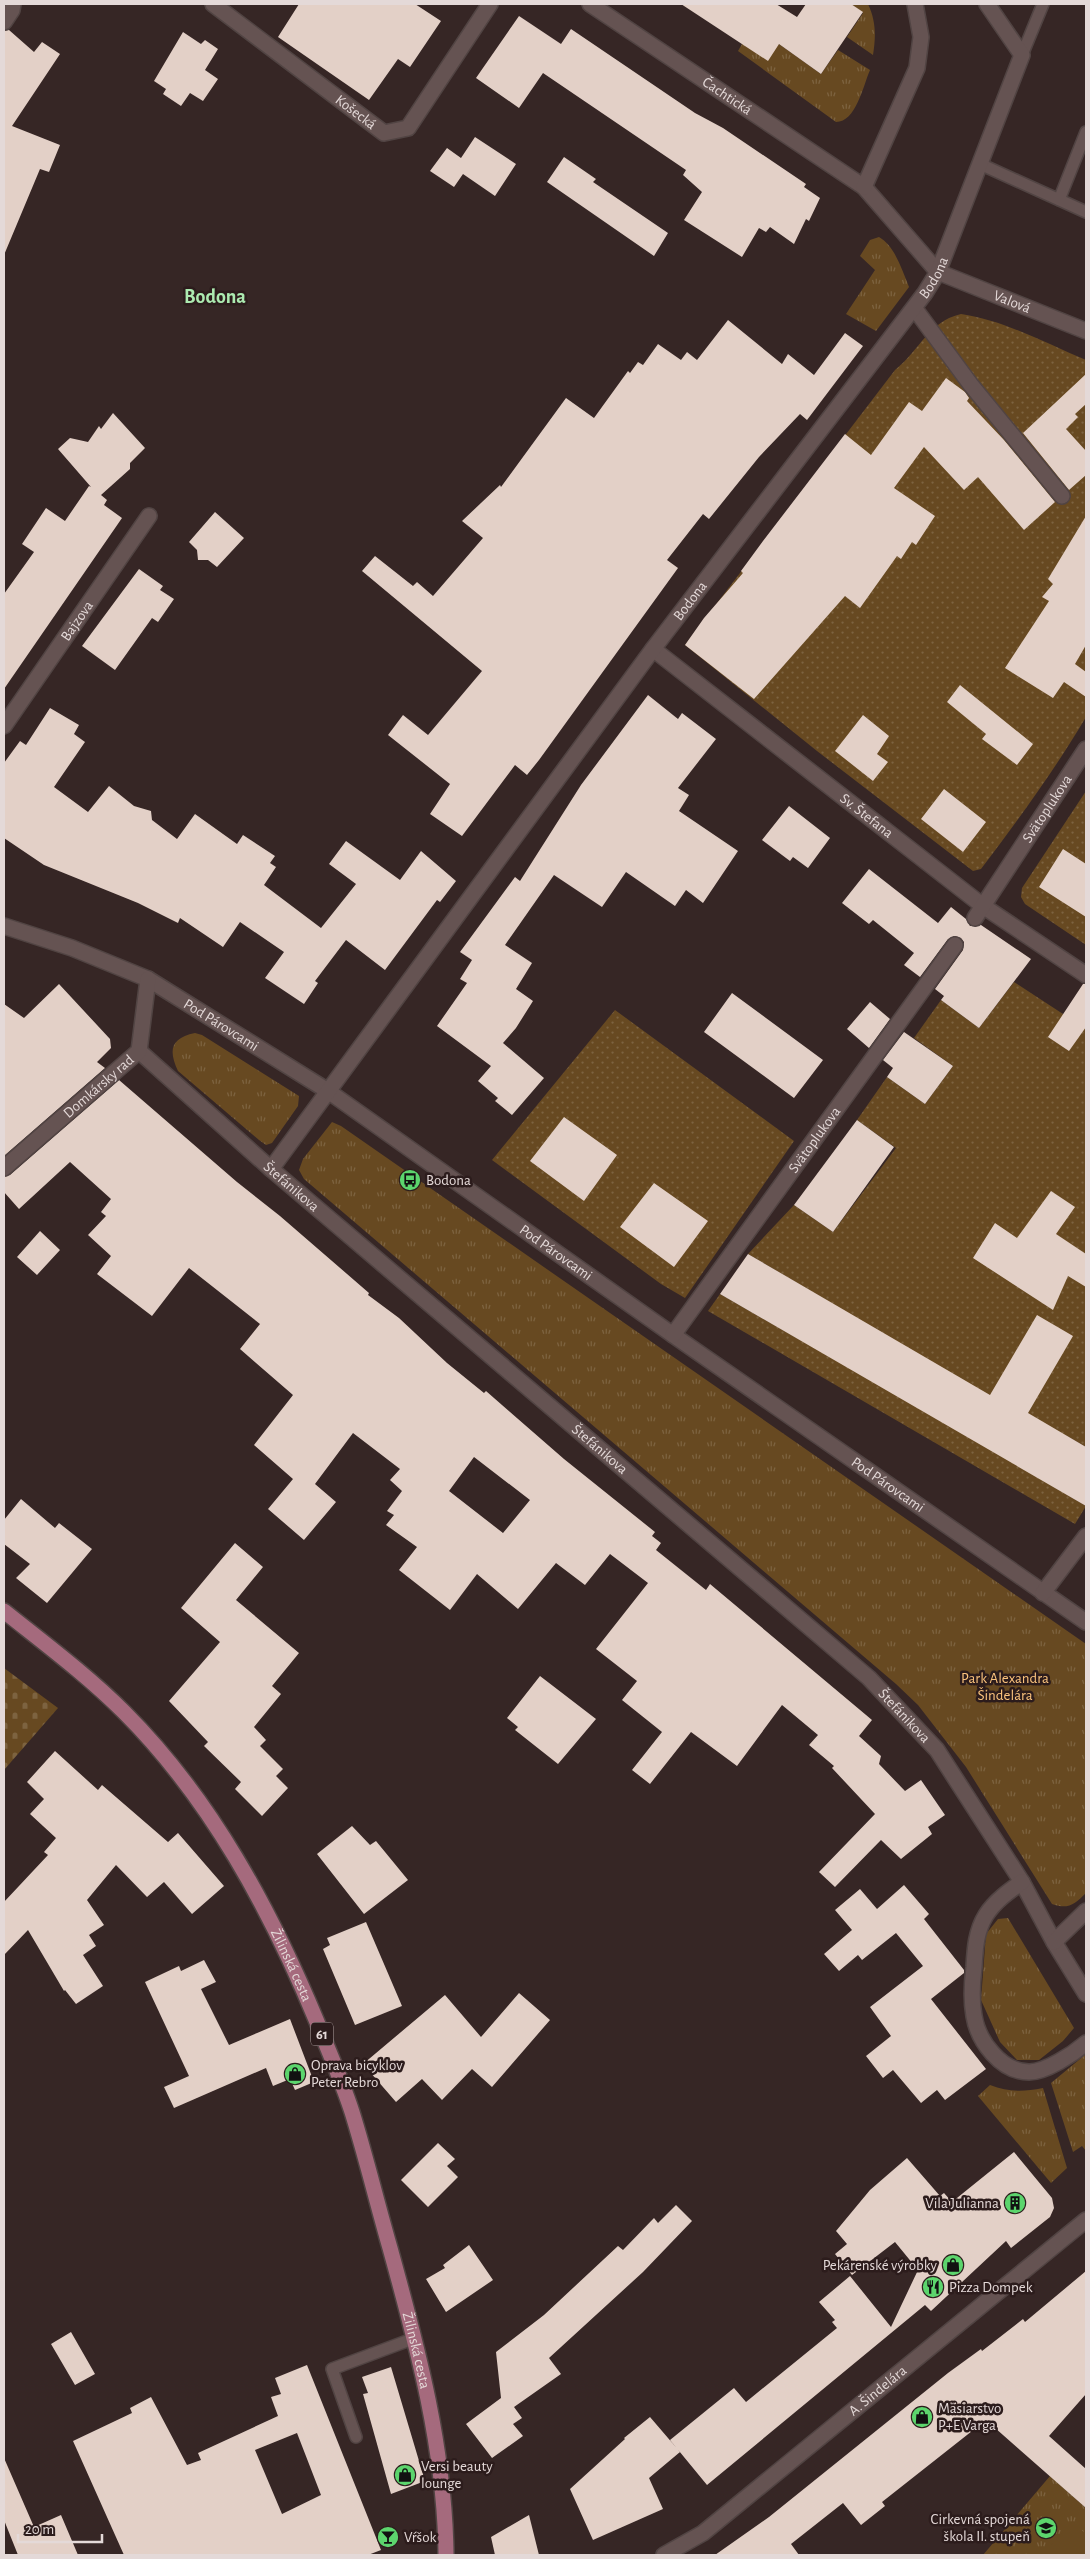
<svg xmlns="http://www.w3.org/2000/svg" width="1090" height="2559" font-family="'Alegreya Sans',sans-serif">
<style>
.grass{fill:url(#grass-tufts)}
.cemetery{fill:url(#cemetery-stones)}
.garden{fill:url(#garden-dots)}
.pitch{fill:#674921}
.building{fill:#e3d0c7;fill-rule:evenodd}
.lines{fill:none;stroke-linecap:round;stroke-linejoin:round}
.service-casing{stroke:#514443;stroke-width:14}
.minor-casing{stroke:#514443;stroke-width:18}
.primary-casing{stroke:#514443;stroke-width:18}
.service{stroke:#655352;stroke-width:11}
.minor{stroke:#655352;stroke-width:15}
.primary{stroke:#a56a7d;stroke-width:15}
.labels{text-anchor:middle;stroke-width:5;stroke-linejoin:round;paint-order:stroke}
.shield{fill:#2c1c1c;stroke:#ada0a0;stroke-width:1}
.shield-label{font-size:14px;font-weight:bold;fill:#e4d9d8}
.street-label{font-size:15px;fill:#e4d9d8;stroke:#2c1c1c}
.poi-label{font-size:15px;fill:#e4d9d8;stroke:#2c1c1c;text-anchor:start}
.park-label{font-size:15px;fill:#fbc37d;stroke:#2c1c1c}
.district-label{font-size:20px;font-weight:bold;fill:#aceab0;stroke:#2c1c1c}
</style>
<defs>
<pattern id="grass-tufts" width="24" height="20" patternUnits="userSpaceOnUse" patternTransform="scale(1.25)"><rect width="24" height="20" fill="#674921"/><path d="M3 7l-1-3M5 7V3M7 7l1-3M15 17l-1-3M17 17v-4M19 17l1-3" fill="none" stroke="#7d6340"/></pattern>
<pattern id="cemetery-stones" width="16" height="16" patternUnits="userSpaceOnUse" patternTransform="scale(1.25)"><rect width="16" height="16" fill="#674921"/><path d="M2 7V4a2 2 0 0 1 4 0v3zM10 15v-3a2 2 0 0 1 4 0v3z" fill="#7d6340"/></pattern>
<pattern id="garden-dots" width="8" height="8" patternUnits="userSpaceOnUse" patternTransform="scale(1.25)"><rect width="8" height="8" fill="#674921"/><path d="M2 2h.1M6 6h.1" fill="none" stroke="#7d6340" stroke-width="1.8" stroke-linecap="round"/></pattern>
</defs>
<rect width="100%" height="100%" fill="#362625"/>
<path class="grass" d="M851,4H868C876,21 876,36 873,55L847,37L863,13Z
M742,44H779L821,74L838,50L870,70C863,86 856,122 836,122L738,51Z
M879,237C895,246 902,270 909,287L876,331L846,314L875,270L860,256L870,240Z
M195,1033L202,1035L299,1096L298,1106L272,1143L266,1145L259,1140L178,1071C168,1050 171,1038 195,1033Z
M332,1122L341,1126L1086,1644V1893C1075,1904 1068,1910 1052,1904L966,1767L918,1705L896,1684L304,1179L299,1170L303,1159Z
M1008,1918L1074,2028L1063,2041L1039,2060H1017L1000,2042L981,2000L986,1934L998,1919Z
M1086,2054V2151L1082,2146L1073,2152L1051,2083Z
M990,2085C1008,2092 1023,2092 1043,2088L1067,2168L1051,2183L978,2096Z
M1050,2476L1086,2508V2555H983Z"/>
<path class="cemetery" d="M4,1668L58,1708L4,1770Z"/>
<path class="garden" d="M961,314C1004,320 1047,344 1086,360V717C1054,771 1018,820 981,869L973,871L817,751L685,645L895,370C921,349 928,322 961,314Z
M1086,791V945L1025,904L1021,897L1022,888Z
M1014,982L1086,1029V1447L1065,1435L1038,1477L1086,1506L1075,1524L708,1311L720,1294L802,1341L826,1300L748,1254L794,1205L833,1232L896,1148L857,1120L887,1077L925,1104L953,1066L914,1038L941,1000L979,1028Z
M615,1010L794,1141L685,1298L661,1284L492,1160Z"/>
<path class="pitch" d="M1072,2522L1086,2534V2555H1042Z"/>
<path class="building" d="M299,4H415L441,21L410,67L398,59L369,100L278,37Z
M681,4H776L797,17L806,4H851L863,12L821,74L779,44L768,61Z
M519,16L561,44L571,29L695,113L723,128L806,184L804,187L820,198L809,221L806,219L794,244L770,227L766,232L759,228L742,257L684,220L702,192L683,175L686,170L543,73L519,108L476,78Z
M9,30L34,52L42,42L60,54L12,126L60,145L49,172L40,169L4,255V31Z
M183,32L201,44L205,40L218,49L205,70L218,79L203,101L190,93L181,106L163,94L166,89L154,81Z
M475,137L516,164L495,196L463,174L454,187L430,171L447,148L461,158Z
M564,157L596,179L593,182L668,233L654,256L547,182Z
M728,320L782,364L788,354L814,375L845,333L863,346L807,420L800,414L759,457L709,519L703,514L667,560L678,568L539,760L527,775L515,765L462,836L430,814L450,784L388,735L403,715L428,735L482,671L362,571L375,556L413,586L417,582L433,596L483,538L462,521L500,485L501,487L566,398L594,418L628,371L630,373L638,362L643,365L658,344L681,360L687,352L697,360Z
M1086,374V404L1075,414L1078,417L1066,429L1086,451V475L1069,490L1023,433Z
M946,378L965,392L969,398L967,401L1004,440L1055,502L1024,530L978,477L964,490L924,447L894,488L935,516L916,545L912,542L901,559L897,556L860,608L845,596L754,699L685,645L704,618L743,573L741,571L763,541L845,434L871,455L909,402L922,411Z
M113,413L145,448L130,463V469L101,495L107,500L104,505L122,518L4,689V594L34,552L22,544L46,508L65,521L89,486L91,487L58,449L70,438L88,442L99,426L101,429Z
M215,512L244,538L217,567L208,560H198L197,550L189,542Z
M1086,516V645L1075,664L1086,672V697L1064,682L1053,698L1005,668L1049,601L1042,597L1053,584L1048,579Z
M139,569L163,586L160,590L174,599L158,622L152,618L115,670L82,646Z
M960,685L1033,744L1017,765L982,739L986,734L947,702Z
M648,695L678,719L682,713L716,739L678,788L689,795L679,811L738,851L703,903L686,890L675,906L626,872L602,907L554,875L505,945L532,963L516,989L533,1001L516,1028L503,1043L544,1078L512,1115L495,1101L498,1098L478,1081L491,1066L437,1026L467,983L460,979L472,960L460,952L515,877L520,881L581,785Z
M50,708L79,725L74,734L85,742L54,787L88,812L109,786L134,806L151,811L152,820L177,839L195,814L237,844L243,835L275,856L270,863L276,867L264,885L321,928L356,884L329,864L346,841L400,880L421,851L456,881L440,902L437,900L385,970L346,940L315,981L318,983L304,1004L265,978L284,952L240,922L223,947L180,918L178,923L138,903L44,865L4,838V763L20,741L26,745Z
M863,715L889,736L877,754L888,762L873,781L835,751Z
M944,789L986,822L963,852L921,819Z
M789,806L830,838L808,868L793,857L790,861L762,840Z
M1063,849L1086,864V917L1039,887Z
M869,869L938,923L951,907L966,919L970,926L981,925L1031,959L979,1028L941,1000L944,996L935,989L963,950L964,942L961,938L955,936L948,939L920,977L904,965L914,953L873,920L869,924L842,903Z
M59,984L110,1039L111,1048L97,1062L105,1068L4,1156V1004L24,1018Z
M1083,984H1086V1027L1069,1051L1048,1037Z
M732,993L823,1060L794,1098L704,1032Z
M870,1002L890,1019L869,1048L847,1029Z
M904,1032L953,1066L925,1104L887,1077L893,1068L883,1060Z
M119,1080L237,1182L280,1216L369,1293L368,1295L399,1318L447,1363L484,1393L486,1391L564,1459L655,1532L652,1536L661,1543L656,1550L706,1590L710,1584L872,1720L859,1736L881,1756L879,1764L905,1791L921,1780L945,1815L928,1827L932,1834L901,1859L881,1840L835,1887L819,1872L875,1814L832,1768L834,1766L809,1745L818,1735L782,1705L737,1766L691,1732L650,1784L632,1770L662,1732L622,1700L637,1681L596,1649L648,1583L610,1554L585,1585L556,1563L518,1609L477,1574L450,1610L399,1570L417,1547L386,1525L394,1515L387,1511L402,1491L390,1480L400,1469L353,1433L315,1484L336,1502L304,1540L268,1509L293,1479L254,1445L293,1395L240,1349L260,1324L189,1268L152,1316L97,1274L111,1256L88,1235L106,1216L101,1212L111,1199L70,1162L19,1209L4,1192V1177L10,1175ZM474,1457L530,1500L503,1533L449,1491Z
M564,1117L617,1155L584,1201L530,1161Z
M857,1120L894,1147L833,1232L794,1205Z
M654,1183L708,1221L674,1267L620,1227Z
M1051,1191L1075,1207L1056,1234L1086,1254V1287L1068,1276L1053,1310L973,1258L995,1223L1017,1238Z
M40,1231L60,1250L37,1275L17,1257Z
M748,1254L990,1395L1037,1315L1073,1336L1028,1413L1086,1447V1506L720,1294Z
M21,1499L55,1528L59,1523L92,1549L47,1603L16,1578L30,1564L4,1544V1520Z
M235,1543L263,1567L236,1600L299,1653L272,1686L281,1694L254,1727L266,1740L260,1746L283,1769L276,1776L288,1788L262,1816L235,1789L241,1782L204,1746L208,1742L169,1701L220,1642L181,1608Z
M540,1676L596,1719L558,1764L515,1730L518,1727L507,1718Z
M55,1751L98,1790L102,1785L168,1842L178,1833L224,1886L192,1914L164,1882L147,1897L116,1865L87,1900L104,1925L89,1935L96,1946L83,1955L103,1986L76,2004L65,1990L64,1991L28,1930L4,1955V1902L48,1855L44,1852L56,1838L30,1814L44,1799L27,1782Z
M352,1826L370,1845L376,1841L408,1880L364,1914L317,1854Z
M904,1885L929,1914L924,1919L964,1970V1973L931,1999L986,2069L945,2100L937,2090L921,2103L893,2070L883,2078L866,2056L891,2036L870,2007L923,1966L896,1933L862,1960L858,1955L839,1971L824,1954L852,1930L835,1910L860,1889L877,1909Z
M366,1922L402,2006L355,2025L323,1949L330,1945L327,1938Z
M204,1960L216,1982L201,1989L229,2045L290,2019L314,2082L295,2090L290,2079L273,2086L266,2068L174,2108L164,2087L189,2076L145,1982L179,1966L181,1971Z
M519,1993L550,2020L492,2087L472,2069L442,2100L422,2079L396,2102L363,2064L445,1995L481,2037Z
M438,2143L455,2159L447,2166L458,2177L428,2207L401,2180Z
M1014,2152L1052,2198L1054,2208L1050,2217L1011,2248L1006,2241L931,2311L925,2305L707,2485L670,2440L734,2388L746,2402L837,2328L832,2322L835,2320L819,2302L850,2276L891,2327L918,2270L895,2242L852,2275L835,2254L847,2244L836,2231L870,2190L907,2158L940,2196L944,2193L952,2202Z
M676,2205L692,2221L643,2272L549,2358L561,2374L514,2407L522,2418L513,2424L523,2436L492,2458L466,2424L501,2398L496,2352L544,2315L618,2246L623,2250L654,2218L658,2223Z
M469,2245L493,2280L446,2312L426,2279L445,2268L443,2265Z
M1086,2271V2394L1049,2436L1086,2469V2508L986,2420L882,2502L885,2506L861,2525L843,2503L791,2544L799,2555H715L769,2517L948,2373L981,2349L982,2351L1023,2319L1025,2322Z
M71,2332L95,2374L75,2385L51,2344Z
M307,2365L381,2550L368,2555H124L73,2441L132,2413L130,2408L151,2397L187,2465L201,2460L198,2453L278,2416L271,2397L281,2394L275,2378ZM297,2433L321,2495L282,2514L255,2450Z
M391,2367L425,2481L391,2494L363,2394L368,2393L362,2377Z
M650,2417L680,2452L649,2478L663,2509L593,2540L570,2489L625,2439L624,2438Z
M4,2458L34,2527L61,2515L78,2555H18L4,2520Z
M529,2515L539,2555H495L491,2537Z"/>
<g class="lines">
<g class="service-casing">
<path id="service" d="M1022,55L1043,4
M980,164L1086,212
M1059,200L1086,132
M356,2437L332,2369L415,2338"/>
</g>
<g class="minor-casing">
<g id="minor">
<path id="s1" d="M213,4L384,133L408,128L490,4"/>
<path id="s2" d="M590,4L864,187L938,272L1086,331"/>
<path d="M4,22L12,10L13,4"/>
<path d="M864,187L917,68L921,37L915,4"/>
<path d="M915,309L971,385L1062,496"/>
<path id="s3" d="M653,649L983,906L1086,975"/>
<path id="s4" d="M4,726L149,516"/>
<path id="s5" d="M975,918L1086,749"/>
<path id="s6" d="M4,926L72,948L148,979L328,1091L673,1335L1086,1622"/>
<path id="s7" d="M139,1051L271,1169L869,1678L937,1750L1022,1882L1054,1942L1086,1994"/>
<path id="s8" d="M4,1168L139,1051L148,979"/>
<path id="s9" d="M271,1169L653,649L925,293L938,272L1022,55L987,4"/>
<path id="s10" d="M673,1335L955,945"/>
<path d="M1043,1593L1086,1536"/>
<path d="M1022,1882C1009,1891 995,1901 986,1915C976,1931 975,1949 974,1967C972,1983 971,2000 974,2016C978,2041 1001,2072 1029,2072C1046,2072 1073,2054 1086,2043"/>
<path d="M1054,1942L1086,1911"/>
<path id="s11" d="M664,2555L703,2533L1086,2220"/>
</g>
</g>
<g class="primary-casing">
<g id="primary">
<path id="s12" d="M4,1611C44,1643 87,1675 124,1712C211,1799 270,1909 317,2022C329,2052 342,2081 352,2112C366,2157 377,2203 390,2248C418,2349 445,2450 446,2555"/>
</g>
</g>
<use href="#service" class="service"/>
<use href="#minor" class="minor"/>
<use href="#primary" class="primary"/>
</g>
<defs>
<g id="bus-disc" transform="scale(1.125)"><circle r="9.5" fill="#5cd56d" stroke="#2c1c1c"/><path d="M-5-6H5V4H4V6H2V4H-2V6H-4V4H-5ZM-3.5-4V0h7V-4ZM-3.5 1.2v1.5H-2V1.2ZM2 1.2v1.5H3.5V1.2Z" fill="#111"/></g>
<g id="shop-disc" transform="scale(1.125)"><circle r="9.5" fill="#5cd56d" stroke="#2c1c1c"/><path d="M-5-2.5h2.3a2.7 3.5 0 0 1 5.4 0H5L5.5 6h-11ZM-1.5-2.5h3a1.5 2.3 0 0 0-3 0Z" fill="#111"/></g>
<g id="building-disc" transform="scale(1.125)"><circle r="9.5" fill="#5cd56d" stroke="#2c1c1c"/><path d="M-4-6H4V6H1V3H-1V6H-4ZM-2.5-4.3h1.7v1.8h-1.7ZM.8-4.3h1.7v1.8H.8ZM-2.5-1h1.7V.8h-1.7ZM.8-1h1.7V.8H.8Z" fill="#111"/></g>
<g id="restaurant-disc" transform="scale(1.125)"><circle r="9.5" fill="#5cd56d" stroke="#2c1c1c"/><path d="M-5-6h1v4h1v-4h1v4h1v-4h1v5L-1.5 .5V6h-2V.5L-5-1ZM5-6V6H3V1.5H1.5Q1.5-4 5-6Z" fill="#111"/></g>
<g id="school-disc" transform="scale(1.125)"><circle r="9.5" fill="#5cd56d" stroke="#2c1c1c"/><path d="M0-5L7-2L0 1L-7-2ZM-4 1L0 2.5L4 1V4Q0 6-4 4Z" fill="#111"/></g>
<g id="bar-disc" transform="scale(1.125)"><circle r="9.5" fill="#5cd56d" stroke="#2c1c1c"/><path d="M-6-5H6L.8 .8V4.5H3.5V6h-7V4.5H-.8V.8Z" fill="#111"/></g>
</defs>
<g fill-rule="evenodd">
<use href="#bus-disc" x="410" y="1180"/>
<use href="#shop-disc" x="295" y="2074"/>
<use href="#building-disc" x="1015" y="2203"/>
<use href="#shop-disc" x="953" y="2265"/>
<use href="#restaurant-disc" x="933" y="2287"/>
<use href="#shop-disc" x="922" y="2417"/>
<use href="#shop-disc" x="405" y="2475"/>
<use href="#school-disc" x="1046" y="2528"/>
<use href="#bar-disc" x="388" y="2537"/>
</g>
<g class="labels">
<rect class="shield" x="311" y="2022.5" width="22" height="23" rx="4"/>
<g class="shield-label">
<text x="322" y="2039">61</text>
</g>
<g class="street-label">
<text dy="5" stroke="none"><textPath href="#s2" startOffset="165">Čachtická</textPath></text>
<text dy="5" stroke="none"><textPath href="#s1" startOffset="179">Košecká</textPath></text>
<text dy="5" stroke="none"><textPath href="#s9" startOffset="1111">Bodona</textPath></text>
<text dy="5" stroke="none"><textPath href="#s2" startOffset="522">Valová</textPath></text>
<text dy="5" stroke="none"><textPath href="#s9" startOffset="706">Bodona</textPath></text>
<text dy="5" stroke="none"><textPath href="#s4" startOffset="128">Bajzova</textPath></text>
<text dy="5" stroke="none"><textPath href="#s5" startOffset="131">Svätoplukova</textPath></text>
<text dy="5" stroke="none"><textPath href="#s3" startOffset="271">Sv. Štefana</textPath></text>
<text dy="5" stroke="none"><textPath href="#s6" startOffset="240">Pod Párovcami</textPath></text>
<text dy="5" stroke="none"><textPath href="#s8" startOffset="125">Domkársky rad</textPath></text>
<text dy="5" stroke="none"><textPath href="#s10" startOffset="241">Svätoplukova</textPath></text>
<text dy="5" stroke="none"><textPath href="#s7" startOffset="204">Štefánikova</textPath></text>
<text dy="5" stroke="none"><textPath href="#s6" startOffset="645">Pod Párovcami</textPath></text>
<text dy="5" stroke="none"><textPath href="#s7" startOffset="609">Štefánikova</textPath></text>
<text dy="5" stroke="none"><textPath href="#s6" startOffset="1050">Pod Párovcami</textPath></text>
<text dy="5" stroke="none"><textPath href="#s7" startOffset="1014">Štefánikova</textPath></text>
<text dy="5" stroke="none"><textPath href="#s12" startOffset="462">Žilinská cesta</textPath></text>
<text dy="5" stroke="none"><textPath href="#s12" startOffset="868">Žilinská cesta</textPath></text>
<text dy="5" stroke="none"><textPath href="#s11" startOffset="270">A. Šindelára</textPath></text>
</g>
<g class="poi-label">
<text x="426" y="1185">Bodona</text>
<text x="311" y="2070">Oprava bicyklov<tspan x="311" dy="17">Peter Rebro</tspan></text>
<text x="999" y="2208" text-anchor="end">Vila Julianna</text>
<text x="937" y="2270" text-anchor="end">Pekárenské výrobky</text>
<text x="949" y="2292">Pizza Dompek</text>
<text x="938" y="2413">Mäsiarstvo<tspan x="938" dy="17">P+E Varga</tspan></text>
<text x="421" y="2471">Versi beauty<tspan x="421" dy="17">lounge</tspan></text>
<text x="1030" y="2524" text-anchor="end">Cirkevná spojená<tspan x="1030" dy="17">škola II. stupeň</tspan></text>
<text x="404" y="2542">Vŕšok</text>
</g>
<g class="park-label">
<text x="1005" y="1683">Park Alexandra<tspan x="1005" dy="17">Šindelára</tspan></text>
</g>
<g class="district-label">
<text x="215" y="303">Bodona</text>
</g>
</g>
<rect width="1090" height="2559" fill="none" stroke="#e4d9d8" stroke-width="10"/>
<path d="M18 2534v8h84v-8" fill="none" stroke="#e4d9d8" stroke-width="2.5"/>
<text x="25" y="2534" font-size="15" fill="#e4d9d8" stroke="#2c1c1c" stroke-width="4" paint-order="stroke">20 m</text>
</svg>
